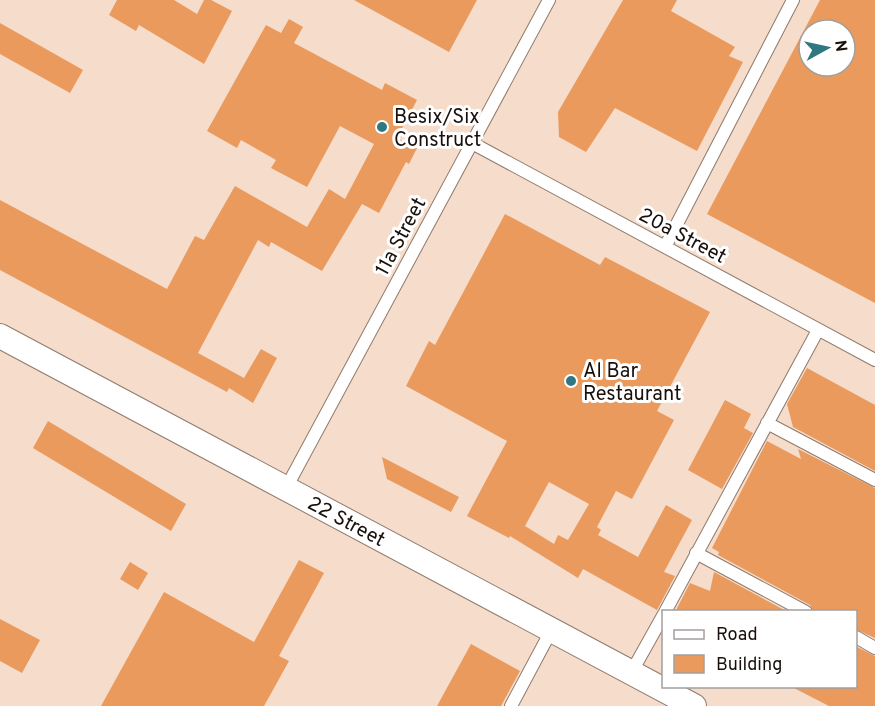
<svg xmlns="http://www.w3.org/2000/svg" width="875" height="706" font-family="Overpass,sans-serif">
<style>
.building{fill:#ea9a5d;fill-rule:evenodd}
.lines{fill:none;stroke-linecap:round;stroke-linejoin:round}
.service-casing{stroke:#907a6b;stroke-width:14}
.minor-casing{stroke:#907a6b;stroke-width:26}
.service{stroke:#fff;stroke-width:12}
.minor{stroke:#fff;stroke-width:24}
.poi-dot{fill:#2f7781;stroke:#fff;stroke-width:2}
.labels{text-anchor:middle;stroke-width:6;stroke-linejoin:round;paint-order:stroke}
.poi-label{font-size:20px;fill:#19100b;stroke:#fff;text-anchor:start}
.street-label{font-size:20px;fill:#19100b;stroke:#fff}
</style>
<rect width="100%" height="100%" fill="#f5dccb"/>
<path class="building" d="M117,0H174L197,14L204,0H211L232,11L204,64L139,25L136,31L109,15Z
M354,0H477L449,52Z
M623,0H677L671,11L735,47L729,56L743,62L697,151L615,108L586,152L559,137L558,112Z
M820,0H875V303L707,214ZM809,30H845V66H809Z
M289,19L303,27L294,43L382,90L385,83L417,100L397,138L417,148L409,164L406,162L379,213L362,204L322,271L271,242L269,247L258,240L198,353L244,378L261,349L277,358L253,403L229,388L227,392L0,270V200L167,289L195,236L204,240L235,186L307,227L329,189L345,199L374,144L340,126L307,187L271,168L276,160L241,140L237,148L207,131L266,25L281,33Z
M0,23L83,70L70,93L0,54Z
M505,214L600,265L605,257L710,312L657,411L674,420L632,499L616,491L597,527L601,530L598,535L638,557L666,505L692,520L664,572L675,576L657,610L583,569L578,578L510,536L509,538L467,516L507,441L406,386L429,341L435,345ZM549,482L589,504L568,540L558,535L554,544L525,526Z
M807,368L875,405V471L793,427L787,404Z
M725,400L751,414L744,428L753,433L722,489L688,470Z
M48,421L186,504L171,531L33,448Z
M767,441L801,459L798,449L875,488V638L855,629V612H814L810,605L718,555L719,552L712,548Z
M382,457L459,497L451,512L387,479Z
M299,560L324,573L279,656L289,661L264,706H101L164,592L254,642Z
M130,562L148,573L138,590L120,579Z
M714,572L788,612H675L690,583L710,591Z
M0,619L40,640L22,673L0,661Z
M471,644L520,671L501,706H437Z
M855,646L875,656V706H829L792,687H855Z"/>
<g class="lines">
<g class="service-casing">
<path id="service" d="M472,143L875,360
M665,247L793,0
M767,423L875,480
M285,490L549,0
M696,553L806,612
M665,612L818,330
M856,637L875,648
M631,673L664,614
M511,706L551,631"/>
</g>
<g class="minor-casing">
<g id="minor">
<path id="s1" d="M0,336L694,706"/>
</g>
</g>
<use href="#service" class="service"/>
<use href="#minor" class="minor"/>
</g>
<g class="poi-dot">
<circle cx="382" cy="127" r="6"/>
<circle cx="571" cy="381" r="6"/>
</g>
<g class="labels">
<g class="poi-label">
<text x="394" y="123">Besix/Six<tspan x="394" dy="23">Construct</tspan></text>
<text x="583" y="377">Al Bar<tspan x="583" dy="23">Restaurant</tspan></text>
</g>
<g class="street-label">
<text transform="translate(683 235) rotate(28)" y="7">20a Street</text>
<text transform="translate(400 236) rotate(-62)" y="7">11a Street</text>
<text dy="7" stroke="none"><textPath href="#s1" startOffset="393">22 Street</textPath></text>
</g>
</g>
<rect x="662" y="610" width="195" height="78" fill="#ffffff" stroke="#a39f9d" stroke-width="1.5"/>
<rect x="674" y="630" width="30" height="9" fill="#ffffff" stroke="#a39f9d" stroke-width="1.5"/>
<text x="716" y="640" font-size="18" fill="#19100b">Road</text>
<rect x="674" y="655" width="30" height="18" fill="#ea9a5d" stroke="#a39f9d" stroke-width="1.5"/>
<text x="716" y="670" font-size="18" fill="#19100b">Building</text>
<g transform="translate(827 48) rotate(82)"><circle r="28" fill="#ffffff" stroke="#a39f9d" stroke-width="1.5"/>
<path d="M0-4.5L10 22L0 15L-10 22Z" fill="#2f7781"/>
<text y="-9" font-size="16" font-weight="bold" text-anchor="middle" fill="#19100b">N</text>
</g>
</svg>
